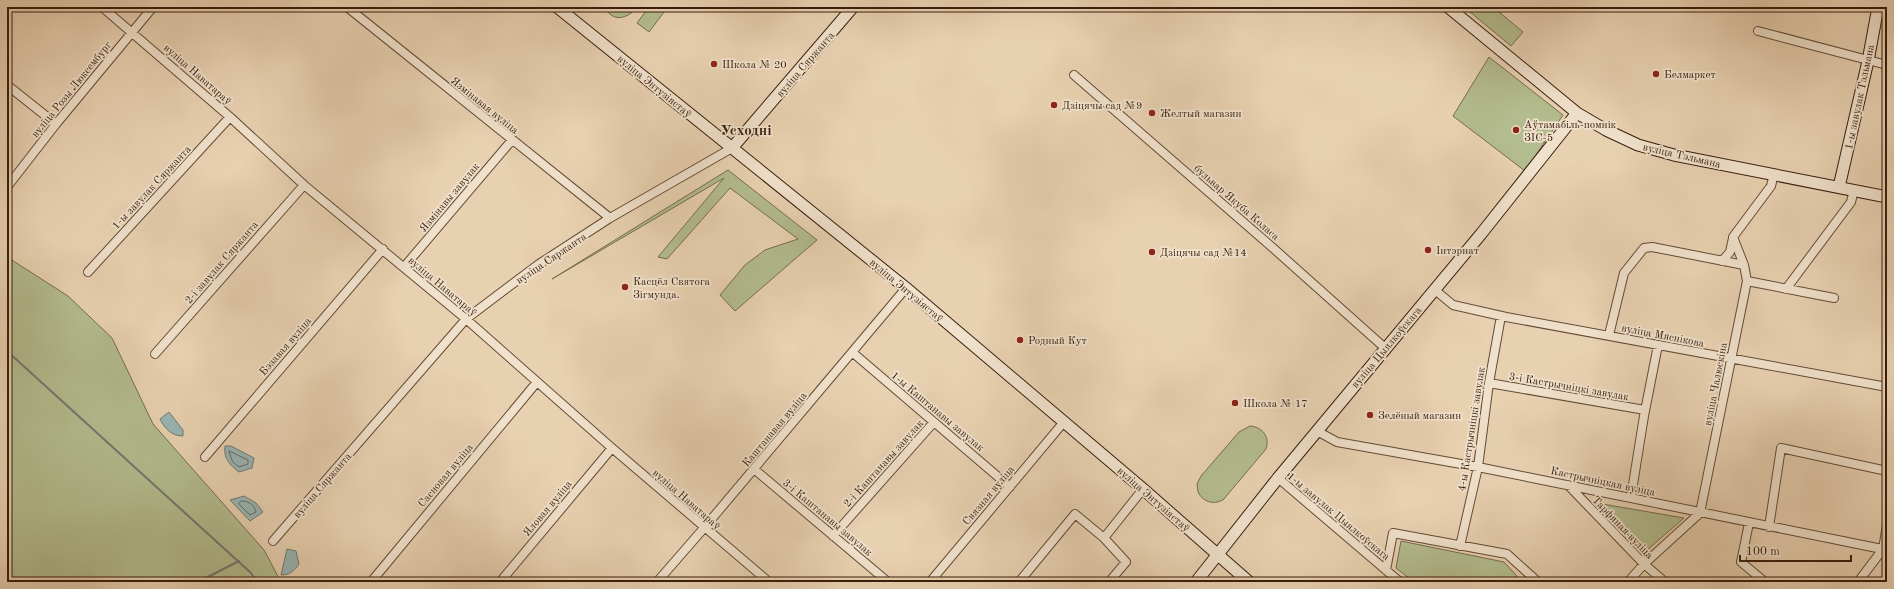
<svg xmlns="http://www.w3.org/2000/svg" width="1894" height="589" font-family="'Old Standard TT',serif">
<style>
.green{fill:#b3bc8e;stroke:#766c4d}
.water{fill:#99b5b5;stroke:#727871}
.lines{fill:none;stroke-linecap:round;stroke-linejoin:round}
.shore{stroke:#686960;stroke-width:1}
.stream{stroke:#727871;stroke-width:2}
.street-casing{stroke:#644a35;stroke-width:10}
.secondary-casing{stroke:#381d0c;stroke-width:13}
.street{stroke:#f0e1cc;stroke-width:8}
.secondary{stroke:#f0e1cc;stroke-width:11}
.poi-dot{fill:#8f2418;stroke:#f0e1cc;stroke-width:1.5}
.labels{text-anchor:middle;stroke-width:3.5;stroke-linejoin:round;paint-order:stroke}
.poi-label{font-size:11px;fill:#381d0c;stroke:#f0e1cc;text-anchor:start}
.street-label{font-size:11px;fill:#381d0c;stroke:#f0e1cc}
.district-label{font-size:15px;font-weight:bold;fill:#381d0c;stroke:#f0e1cc}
</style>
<rect width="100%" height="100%" fill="#e8d1b1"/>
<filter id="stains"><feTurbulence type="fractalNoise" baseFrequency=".005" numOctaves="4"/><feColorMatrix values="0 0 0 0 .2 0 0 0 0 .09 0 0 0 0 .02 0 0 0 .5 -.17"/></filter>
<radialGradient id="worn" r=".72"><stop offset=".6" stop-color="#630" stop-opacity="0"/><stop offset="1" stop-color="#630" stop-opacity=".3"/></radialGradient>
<path class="green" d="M605,7H637C628,19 612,23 605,7Z
M649,7L667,8L649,32L637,23Z
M1464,7H1493L1523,32L1511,46Z
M1489,57L1563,115L1525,171L1453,116Z
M728,170L817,240L735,311L720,295L745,265L765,250L798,239L730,188L667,259L658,257L724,178L552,279Z
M7,257L68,296L112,338L153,424L264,550L281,582H7Z
M1250,426C1263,427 1270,437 1266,449L1223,500C1213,505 1203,502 1198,492L1197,484L1201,476L1239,432Z
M1591,502L1684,518L1646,551Z
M1401,541L1504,562L1517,576L1512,582H1414L1396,568Z"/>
<path class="water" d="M169,412L183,430V436C172,436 165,429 160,419Z
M225,446H231L254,458L252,468L239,472C230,465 223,458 225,446Z
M244,496L256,503L263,512L250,521L230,500Z
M287,549L296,551L299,564C294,571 290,575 281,575Z"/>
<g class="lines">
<path class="shore" d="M229,451L248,460V464L239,467L233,462Z
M241,501C247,500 255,505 256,512L250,515L239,504Z"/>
<path class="stream" d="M7,351L251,573L257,582
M198,582L239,561"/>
<g class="street-casing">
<path id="street" d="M102,7L230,117L304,185L466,319L612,448L769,582
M347,7L610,218
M1758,31L1887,65
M1074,75L1273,248L1385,348
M7,85L56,124
M7,187L56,124L153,7
M1722,261L1730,252L1733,238
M404,267L512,140
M88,272L230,117
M1747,281L1834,298
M1786,289L1851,202L1854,190
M1435,290L1453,305L1506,317L1887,387
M1609,335L1624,273L1644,248L1652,247L1744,265
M852,352L1010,487
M155,354L304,185
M1489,383L1645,410
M1317,431L1337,442L1478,467L1887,550
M205,457L383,249
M754,469L888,582
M1278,478L1400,582
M1568,485L1644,564L1665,582
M1631,497L1644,416L1658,345
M1749,523L1741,562L1765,582
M1769,527L1781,448L1887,471
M833,536L934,422
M1104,538L1143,489
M273,541L466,319L539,264L610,218L732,148
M1460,546L1478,467L1489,383L1501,316
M1386,570L1393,533L1507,554L1538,582
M371,582L537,382
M500,582L612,448
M657,582L704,528L906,288
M930,582L1063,423
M1019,582L1075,514L1104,538L1126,562L1109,582
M1628,582L1644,564L1700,513L1747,281L1744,265L1733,237L1771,186L1774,174
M1858,582L1883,549L1887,525"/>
</g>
<g class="secondary-casing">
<path id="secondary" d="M557,7L906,288L1143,489L1249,582
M1448,7L1577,113L1606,130L1638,145L1674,155L1887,197
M732,148L853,7
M1839,187L1868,61L1878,7
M1196,582L1278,478L1481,234L1577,113"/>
</g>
<use href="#street" class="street"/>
<use href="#secondary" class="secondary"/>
</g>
<g class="poi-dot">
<circle cx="714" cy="64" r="4"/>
<circle cx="1656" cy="74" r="4"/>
<circle cx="1054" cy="105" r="4"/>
<circle cx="1152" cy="113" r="4"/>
<circle cx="1516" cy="130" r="4"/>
<circle cx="1428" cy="250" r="4"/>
<circle cx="1152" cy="252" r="4"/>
<circle cx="625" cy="287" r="4"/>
<circle cx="1020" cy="340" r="4"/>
<circle cx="1235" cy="403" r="4"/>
<circle cx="1370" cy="415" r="4"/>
</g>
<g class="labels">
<g class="poi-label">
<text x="722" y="68">Школа № 20</text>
<text x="1664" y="78">Белмаркет</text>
<text x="1062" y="109">Дзіцячы сад №9</text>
<text x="1160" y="117">Желтый магазин</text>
<text x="1524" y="128">Аўтамабіль-помнік<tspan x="1524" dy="13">ЗІС-5</tspan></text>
<text x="1436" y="254">Інтэрнат</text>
<text x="1160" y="256">Дзіцячы сад №14</text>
<text x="633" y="285">Касцёл Святога<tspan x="633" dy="13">Зігмунда.</tspan></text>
<text x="1028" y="344">Родный Кут</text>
<text x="1243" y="407">Школа № 17</text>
<text x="1378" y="419">Зелёный магазин</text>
</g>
<g class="street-label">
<text transform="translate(805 64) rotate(-49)" y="4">вуліца Сяржанта</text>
<text transform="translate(198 74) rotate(41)" y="4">вуліца Наватараў</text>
<text transform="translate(655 86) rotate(39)" y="4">вуліца Энтузіястаў</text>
<text transform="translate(71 89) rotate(-51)" y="4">вуліца Розы Люксембург</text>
<text transform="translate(1859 97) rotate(-78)" y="4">1-ы завулак Тэльмана</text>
<text transform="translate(485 105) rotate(39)" y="4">Язмінавая вуліца</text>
<text transform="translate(1682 155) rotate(13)" y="4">вуліца Тэльмана</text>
<text transform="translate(151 187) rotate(-47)" y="4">1-ы завулак Сяржанта</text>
<text transform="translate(449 197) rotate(-50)" y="4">Язмінавы завулак</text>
<text transform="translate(1237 202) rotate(41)" y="4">бульвар Якуба Коласа</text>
<text transform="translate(551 258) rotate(-34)" y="4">вуліца Сяржанта</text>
<text transform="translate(221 262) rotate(-49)" y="4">2-і завулак Сяржанта</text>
<text transform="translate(443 286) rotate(40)" y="4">вуліца Наватараў</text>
<text transform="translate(907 290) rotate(40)" y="4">вуліца Энтузіястаў</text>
<text transform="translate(1663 335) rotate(11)" y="4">вуліца Мяснікова</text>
<text transform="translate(285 346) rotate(-49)" y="4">Бэзавая вуліца</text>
<text transform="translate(1386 347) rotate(-50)" y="4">вуліца Цыялкоўскага</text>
<text transform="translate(1715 384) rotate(-79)" y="4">вуліца Чалюскіна</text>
<text transform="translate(1569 386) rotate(10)" y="4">3-і Кастрычніцкі завулак</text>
<text transform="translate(938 411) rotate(40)" y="4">1-ы Каштанавы завулак</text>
<text transform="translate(774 429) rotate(-50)" y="4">Каштанавая вуліца</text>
<text transform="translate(1471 429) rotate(-81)" y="4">4-ы Кастрычніцкі завулак</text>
<text transform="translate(883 463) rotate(-48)" y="4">2-і Каштанавы завулак</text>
<text transform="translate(445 475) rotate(-50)" y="4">Сасновая вуліца</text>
<text transform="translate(1603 481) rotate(12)" y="4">Кастрычніцкая вуліца</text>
<text transform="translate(322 485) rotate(-49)" y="4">вуліца Сяржанта</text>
<text transform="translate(988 495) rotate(-50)" y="4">Связная вуліца</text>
<text transform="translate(687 499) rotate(41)" y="4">вуліца Наватараў</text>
<text transform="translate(1154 499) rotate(41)" y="4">вуліца Энтузіястаў</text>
<text transform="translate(547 508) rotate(-50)" y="4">Яловая вуліца</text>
<text transform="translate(1339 516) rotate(40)" y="4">1-ы завулак Цыялкоўскага</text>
<text transform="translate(828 517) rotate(40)" y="4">3-і Каштанавы завулак</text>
<text transform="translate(1623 527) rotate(46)" y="4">Тарфяная вуліца</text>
</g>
<g class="district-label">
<text x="746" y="135">Усходні</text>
</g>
</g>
<rect width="1894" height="589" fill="none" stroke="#e8d1b1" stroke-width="24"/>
<rect x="8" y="8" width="1878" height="573" fill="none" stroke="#381d0c" stroke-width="2"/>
<rect x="12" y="12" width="1870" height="565" fill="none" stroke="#381d0c"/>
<path d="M1740 555v6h111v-6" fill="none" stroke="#381d0c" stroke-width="2"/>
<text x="1746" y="555" font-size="12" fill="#381d0c" stroke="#f0e1cc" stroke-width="3" paint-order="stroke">100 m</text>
<rect width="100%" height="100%" filter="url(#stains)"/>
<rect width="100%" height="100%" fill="url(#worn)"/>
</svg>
